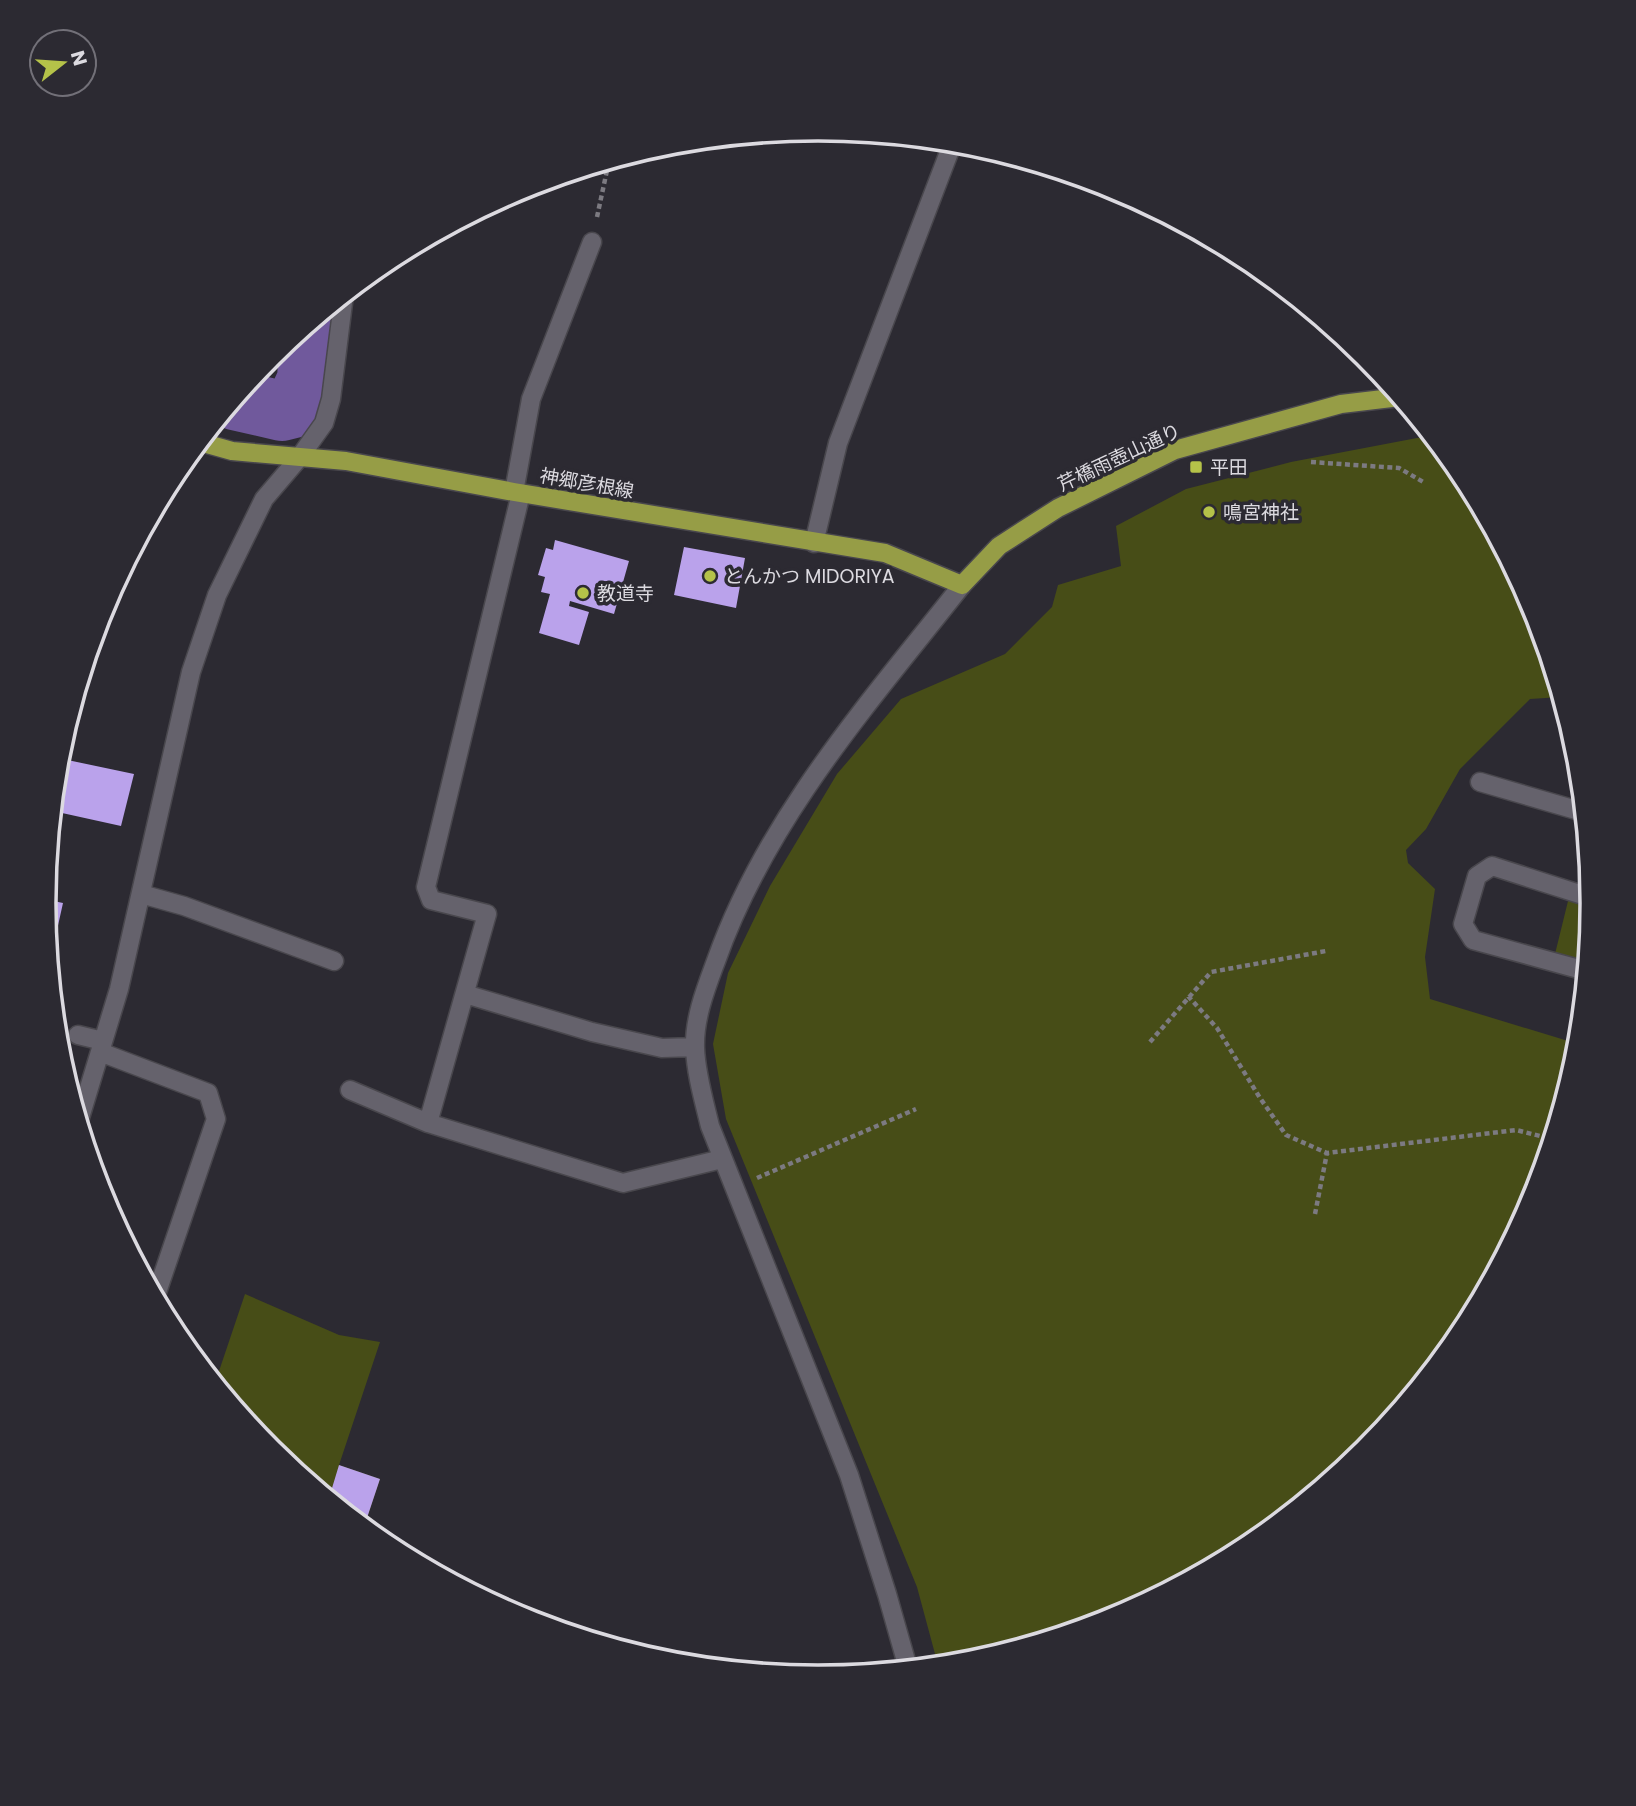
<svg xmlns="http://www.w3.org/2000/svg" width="1636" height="1806" font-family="Poppins,'Noto Sans JP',sans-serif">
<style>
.green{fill:#474d17}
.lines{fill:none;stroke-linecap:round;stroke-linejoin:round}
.river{stroke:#70599c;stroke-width:60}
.building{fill:#baa2eb}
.minor-casing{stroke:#49474d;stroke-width:21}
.major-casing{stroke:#49474d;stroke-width:21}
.path{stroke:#7c7a81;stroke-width:4.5;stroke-dasharray:5 3.5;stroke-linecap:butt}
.minor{stroke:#65626c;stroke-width:18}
.major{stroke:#969d46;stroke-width:18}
.poi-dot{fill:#b5c249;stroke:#2c2a32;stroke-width:2.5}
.labels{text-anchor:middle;stroke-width:7;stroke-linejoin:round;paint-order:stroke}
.street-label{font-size:19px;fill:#dcdae0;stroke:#2c2a32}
.poi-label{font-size:19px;fill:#dcdae0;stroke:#2c2a32;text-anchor:start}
.rim{fill:none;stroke:#dcdae0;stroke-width:3.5}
</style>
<rect width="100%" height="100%" fill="#2c2a32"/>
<path class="green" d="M1432,437L1462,473L1533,607L1561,697L1530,699L1460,769L1426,829L1406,850L1408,863L1435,889L1425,957L1430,999L1578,1044L1577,1054L1533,1200L1462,1333L1365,1451L1248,1547L1114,1618L969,1662L938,1665L917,1587L726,1119L713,1044L728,973L770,886L837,774L901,699L1005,654L1052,607L1058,585L1121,566L1116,526L1186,489L1291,462L1417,438Z
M1569,897L1592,904L1586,963L1555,954Z
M245,1294L339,1335L380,1342L339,1465L380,1479L364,1527L270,1450L215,1383Z"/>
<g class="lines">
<path class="river" d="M234,400L282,411L294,408L307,380L310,323"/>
</g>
<path class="building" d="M555,540L629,561L614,614L570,601L569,606L589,612L579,645L539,633L550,594L541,592L545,577L538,575L546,548L553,550Z
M684,547L745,558L736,608L674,595Z
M58,758L134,774L121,826L53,811Z
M44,899L63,903L53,948L48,946Z
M339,1465L380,1479L364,1527L329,1498Z"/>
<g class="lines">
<g class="minor-casing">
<path id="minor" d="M514,492L531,399L592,242
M814,543L838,443L953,142
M1480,782L1583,812
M141,894L184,906L334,961
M1586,971L1473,940L1463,924L1477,876L1492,866L1592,898
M465,994L592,1032L662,1048L695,1047
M78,1035L103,1041
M100,1052L208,1093L216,1119L155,1298
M350,1090L428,1123L623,1183L722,1159
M79,1121L119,989L191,672L217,595L264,499L299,458L324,423L331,399L344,295
M428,1123L487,914L431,900L426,887L521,493
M908,1668L887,1594L849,1475L710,1126C704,1101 696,1074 695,1048C694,1018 706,988 716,961C767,817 869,703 962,585"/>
</g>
<g class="major-casing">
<path id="major" d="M200,442L232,451L346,461L514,492L885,553L962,585L999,546L1058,508L1175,450L1341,404L1400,397"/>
</g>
<path class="path" d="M597,217L609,161
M1311,462L1399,468L1425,483
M1188,996L1217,1028L1260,1098L1286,1135L1327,1153L1516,1130L1552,1139
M1150,1042L1211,972L1326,951
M757,1178L916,1109
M1315,1214L1327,1153"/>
<use href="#minor" class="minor"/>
<use href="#major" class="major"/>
</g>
<g class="poi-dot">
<rect x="1189" y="460" width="14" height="14" rx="3.5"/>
<circle cx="1209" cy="512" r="7"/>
<circle cx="710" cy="576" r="7"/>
<circle cx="583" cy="593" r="7"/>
</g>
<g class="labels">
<g class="street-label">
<text transform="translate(1119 457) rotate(-25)" y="7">芹橋雨壺山通り</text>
<text transform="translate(587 483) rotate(10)" y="7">神郷彦根線</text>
</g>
<g class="poi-label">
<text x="1210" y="474">平田</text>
<text x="1223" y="519">鳴宮神社</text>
<text x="724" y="583">とんかつ MIDORIYA</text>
<text x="597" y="600">教道寺</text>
</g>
</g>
<path d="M0 0H1636V1806H0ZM56 903a762 762 0 1 1 1524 0a762 762 0 1 1-1524 0Z" fill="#2c2a32" fill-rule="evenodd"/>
<path class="rim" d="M56 903a762 762 0 1 1 1524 0a762 762 0 1 1-1524 0Z"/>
<g transform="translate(63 63) rotate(73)"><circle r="33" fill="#2c2a32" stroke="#727078" stroke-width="2"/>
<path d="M0-5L12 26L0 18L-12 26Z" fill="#b5c249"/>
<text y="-10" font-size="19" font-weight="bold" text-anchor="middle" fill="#dcdae0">N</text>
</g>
</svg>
